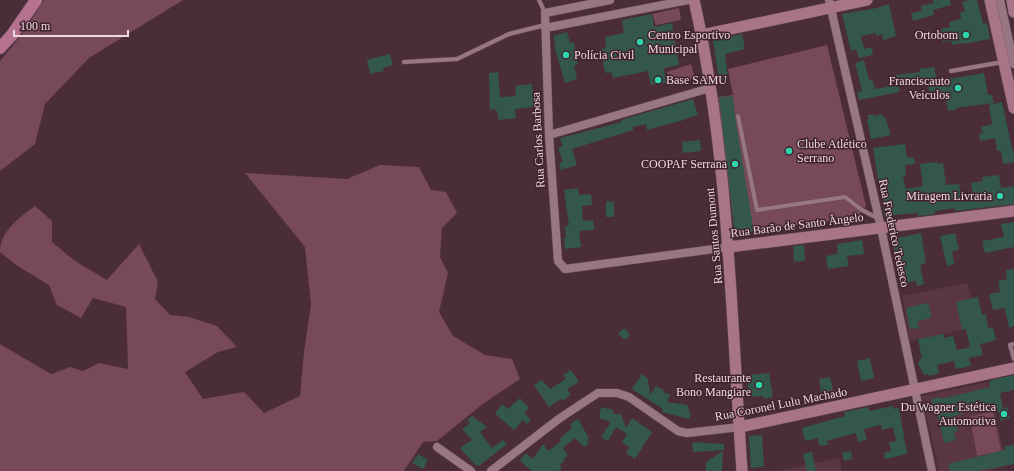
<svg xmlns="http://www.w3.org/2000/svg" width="1014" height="471" font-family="'Times New Roman',serif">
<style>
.built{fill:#5a3543}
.green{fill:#78485b}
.building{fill:#33574b}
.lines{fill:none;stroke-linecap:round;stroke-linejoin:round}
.lane-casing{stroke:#654c56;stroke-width:5}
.street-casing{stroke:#654c56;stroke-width:9}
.secondary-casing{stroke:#654c56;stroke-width:12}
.primary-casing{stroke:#654c56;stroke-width:13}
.lane{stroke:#997683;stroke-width:4}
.street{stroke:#997683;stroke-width:8}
.secondary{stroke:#a77488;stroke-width:11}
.primary{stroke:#b5728d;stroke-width:12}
.poi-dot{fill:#2ed4ab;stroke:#40232f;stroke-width:1.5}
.labels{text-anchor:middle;stroke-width:3;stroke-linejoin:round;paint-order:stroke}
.poi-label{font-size:12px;fill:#edd9e0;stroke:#40232f;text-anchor:end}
.street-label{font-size:12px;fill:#edd9e0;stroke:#40232f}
</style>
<rect width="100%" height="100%" fill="#4b2d39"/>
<path class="built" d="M967,283L979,326L910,341L902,296Z
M988,382L1007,466L987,471H939L922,396Z
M840,458L842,471H777Z"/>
<path class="green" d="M44,0H183L89,58L45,104L35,144L0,171V61L19,38Z
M679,8L681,20L656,25L652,14Z
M827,45L866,206L857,217L735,234L718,97L733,95L728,69Z
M691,64L695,78L670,86L667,72Z
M380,165L419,167L431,190L446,192L457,213L442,228L440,257L448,273L439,312L453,336L485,355L512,359L520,379L484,403L437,441L423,442L404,471H0V344L51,374L70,367L83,371L99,363L128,369L126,307L93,298L81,318L57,305L49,285L16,265L0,252C0,231 19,218 35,206L52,221V242L75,261L107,280L139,244L158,282L155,299L170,315L189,317L217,326L237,347L218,352L185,372L203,399L244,392L264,413L300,396L304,352L311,304L305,247L245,173L347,179Z
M993,411L1001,451L977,456L970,417Z"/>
<path class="building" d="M933,0H950L951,5L933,10L934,15L913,21L911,13L922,11L921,6L934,3Z
M969,0H977L983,24L987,23L990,39L963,44L962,43L952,45L951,41L943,42L941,29L950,27L949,22L961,19L960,12L965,11L962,2Z
M889,4L896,36L883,40L882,34L876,36V33L861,36L864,49L871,47L873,55L859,58L856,49L851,51L842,14L877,8Z
M652,14L654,27L672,23L679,65L664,68L666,83L651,85L648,71L613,78L611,72L605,73L601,49L606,48L605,37L624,33L622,20Z
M567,32L570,43L574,42L578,64L574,66L577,79L565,83L554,45H556L553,36Z
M742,34L745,49L725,54L728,79L719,80L713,40Z
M390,54L393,65L383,68L384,71L370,74L367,60Z
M864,60L869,80L872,79L875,89L898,85L900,92L859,100L857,92L862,91L855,63Z
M934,67L937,81L984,73L988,95H992L994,103L956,108V110L948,111L946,99L931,101L927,78L897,83L896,75L920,72L919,69Z
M498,72L500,97L516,96L515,86L532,84L534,107L515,109L516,118L499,120L496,109L490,110L489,73Z
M733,96L735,117L754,232L735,234L719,97Z
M693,99L698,115L684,119V120L647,130L646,124L633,127V130L572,149L577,165L561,170L559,163L563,162L558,148L563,146L560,138L622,122L621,120Z
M1002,102L1014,157V162L1003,164L1001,151H997L995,138L980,141L979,133H983L981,127L992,124L989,105Z
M874,114V116L883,114V117H885L891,135L871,139L867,119H869L868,115Z
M700,140L701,151L683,153L682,142Z
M905,144L907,158L914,157L915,164L905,165L906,176H903L906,189L923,186L920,164L937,162V164L943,163L946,185L959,184L961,198L973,196L971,183L983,181L982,177L999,175L1001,188L1014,186V204L955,211V208L935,211V214L918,216V213L884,216L882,191H880L873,148Z
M578,188L579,195L591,194L592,205L582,206L583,221L593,220L594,230L579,231L581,247L565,249L564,238H566L565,227L569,225L564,190Z
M606,201L614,202V217H606Z
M1014,222V247L985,253L982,241L1004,237L1001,224Z
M921,233L926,263L920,265L924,284L917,286L916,281L901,284L892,239Z
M955,233L959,250L952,251L954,264L947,266L940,236Z
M862,240L864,254L847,256L849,266L828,269L826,256L838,254L837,244Z
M804,245L805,261L794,262L793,246Z
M1014,269V326L1009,328L1005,308L993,310L989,294L1000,292L998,281L1007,279L1006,270Z
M978,297L982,315L986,314L988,328L993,327L996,340L980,344L983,355L969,358L971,366L956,369L954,361L937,365L939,372L938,374L929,376L928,374L924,375L918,364L920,359L922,358L918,339L944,334V338L953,336L957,350L968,348L970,346L966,329L962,330L956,302Z
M928,303L932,317L917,322L919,328L910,329L906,308Z
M625,328L630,336L624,340L618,333Z
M870,358L874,378L861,381L857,361Z
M571,370L579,382L567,389L571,395L564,400L561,399L549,407L534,385L542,380L550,389L566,379L563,375Z
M769,373L773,397L764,399L763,396L748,397V375Z
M642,374L648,379L650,395L656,386L664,390L663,392L670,395L667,402L687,405L691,415L689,419L662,412L663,409L632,389Z
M1014,375V390L1000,393L1003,408L1007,407L1010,418L1001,421L997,408L975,413L973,406L962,409L963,414L954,416L958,431L954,432L956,440L944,443L937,413H935L931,399L940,397V399L990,387L989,382L992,380Z
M830,377L833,390L821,393L819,379Z
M520,398L529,408L524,413L531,420L527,424L523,420L514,430L495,414L502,404L508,409Z
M893,406L894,409L899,408L907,454L885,459L884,453L891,451L889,442L896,441L893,427L882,430L881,425L864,429L867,440L858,442L856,433L827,441L828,445L819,446L818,438L805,441L802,428L845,416L844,412L869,407V411Z
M601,407L614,410L613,414H621L626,428L632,418L652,432L635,459L626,453L629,447L622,442L627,434L616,427L608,441L601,437L611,422L599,418Z
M472,416L487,427L480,432L492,448L503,440L507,444L479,466L475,465L460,448L472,440L462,429L470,423L467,420Z
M578,419L589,438L587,440L589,444L584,447L575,438L563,448L568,455L564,458L565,460L560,465L562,468L558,471H532L520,461L526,453L533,459L543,444L548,451L561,441L559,439L572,428L570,424Z
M762,435L764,466L751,468L749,436Z
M705,442V443L724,444V450L693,452L692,443Z
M1014,445V464L978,471H950L948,464L1005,450V446Z
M723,451L722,471H706V462Z
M851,451L852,459L844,461L842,453Z
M812,452L816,471H807L803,454Z
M418,454L428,460L423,469L412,463Z"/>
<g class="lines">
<g class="lane-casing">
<path id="lane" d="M539,0L545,13
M404,62L457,59L509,34L545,25
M951,71L1003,62
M738,116L757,210L845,197L862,210L879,219
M1014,344L1010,345L1014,359"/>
</g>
<g class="street-casing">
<path id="street" d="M610,0L545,13L549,135L558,261L565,269L729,247
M829,0L881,228L932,471
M1000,0L1014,64
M545,28L688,0
M549,135L710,88
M437,447L471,471
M491,471L560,418L598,393H617L629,397L678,431L687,433L740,427"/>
</g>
<g class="secondary-casing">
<path id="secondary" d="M694,0C729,155 731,314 742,471
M990,0L1014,108
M1012,0L1014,12
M702,35L867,0
M729,247L1014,211
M740,427L1014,368"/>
</g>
<g class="primary-casing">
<path id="primary" d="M0,48L12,35L36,0"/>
</g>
<use href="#lane" class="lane"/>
<use href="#street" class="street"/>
<use href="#secondary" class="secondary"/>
<use href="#primary" class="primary"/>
</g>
<g class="poi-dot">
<circle cx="966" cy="35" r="4"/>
<circle cx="640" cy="42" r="4"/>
<circle cx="566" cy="55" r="4"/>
<circle cx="658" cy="80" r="4"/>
<circle cx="958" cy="88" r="4"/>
<circle cx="789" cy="151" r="4"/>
<circle cx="735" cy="164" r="4"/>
<circle cx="1000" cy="196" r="4"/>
<circle cx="759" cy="385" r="4"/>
<circle cx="1004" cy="414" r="4"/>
</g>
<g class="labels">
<g class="poi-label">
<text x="648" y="39" text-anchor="start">Centro Esportivo<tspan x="648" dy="14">Municipal</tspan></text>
<text x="958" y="39">Ortobom</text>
<text x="574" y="59" text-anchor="start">Polícia Civil</text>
<text x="666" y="84" text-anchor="start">Base SAMU</text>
<text x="950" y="85">Franciscauto<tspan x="950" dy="14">Veículos</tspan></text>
<text x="797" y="148" text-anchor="start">Clube Atlético<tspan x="797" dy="14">Serrano</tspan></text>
<text x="727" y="168">COOPAF Serrana</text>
<text x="992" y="200">Miragem Livraria</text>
<text x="751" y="382">Restaurante<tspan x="751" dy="14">Bono Mangiare</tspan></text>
<text x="996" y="411">Du Wagner Estética<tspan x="996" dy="14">Automotiva</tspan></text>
</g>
<g class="street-label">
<text transform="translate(538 140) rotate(-93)" y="4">Rua Carlos Barbosa</text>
<text transform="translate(797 225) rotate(-7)" y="4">Rua Barão de Santo Ângelo</text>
<text transform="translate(894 233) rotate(78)" y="4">Rua Frederico Tedesco</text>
<text transform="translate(714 236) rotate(-95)" y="4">Rua Santos Dumont</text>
<text transform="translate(781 404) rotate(-11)" y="4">Rua Coronel Lulu Machado</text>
</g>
</g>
<path d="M14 30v6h114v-6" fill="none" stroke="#edd9e0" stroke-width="2"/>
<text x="20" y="30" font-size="12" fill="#edd9e0" stroke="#40232f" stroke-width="3" paint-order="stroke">100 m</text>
</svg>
